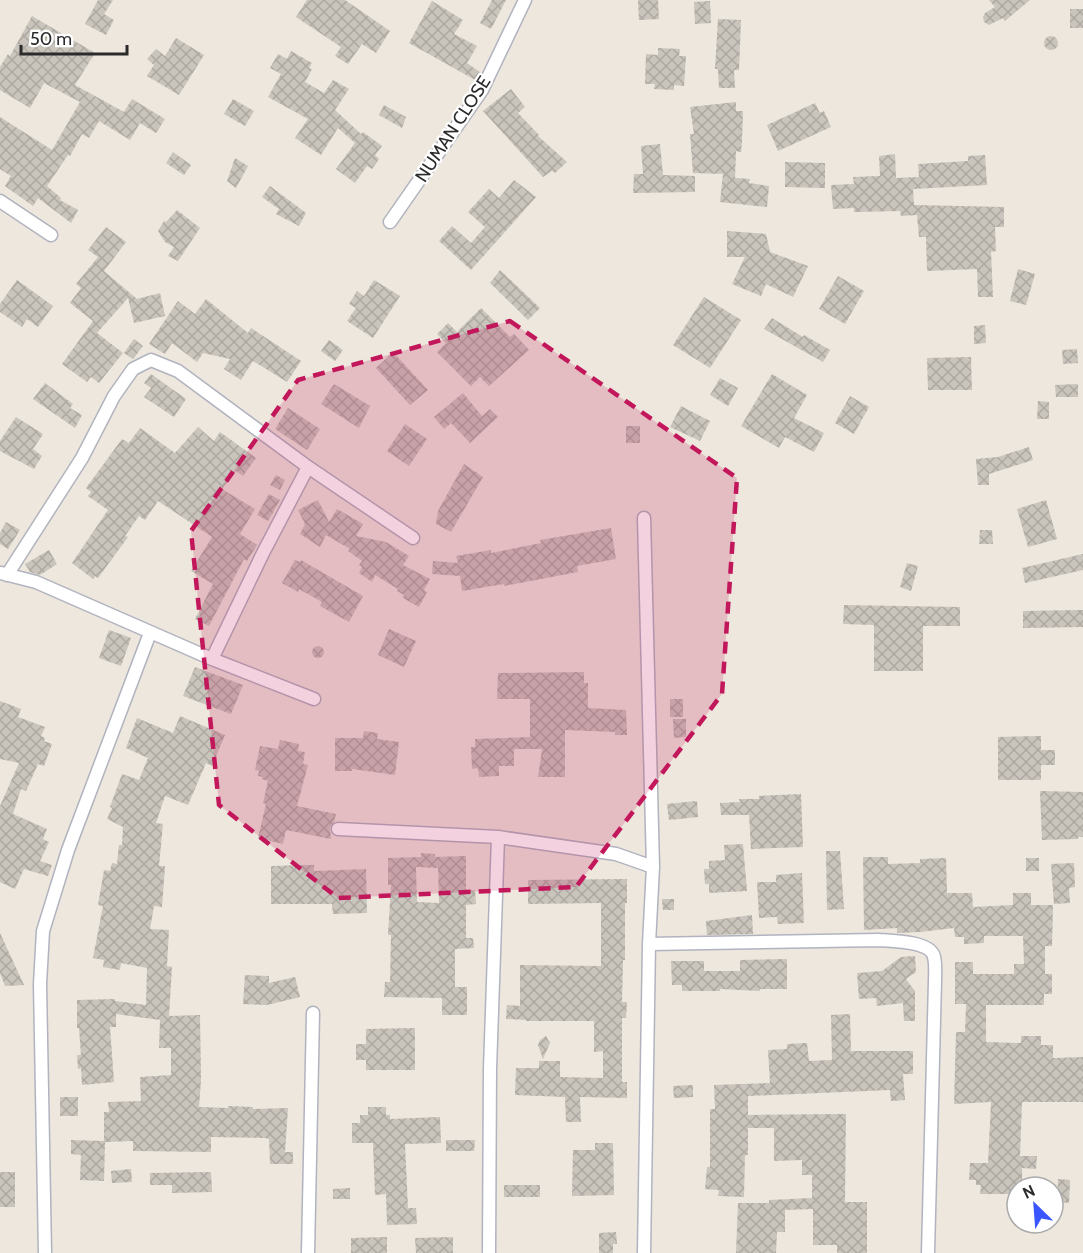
<svg xmlns="http://www.w3.org/2000/svg" width="1083" height="1253" font-family="Cabin,sans-serif">
<style>
.building{fill:url(#building-cross-hatch);fill-rule:evenodd}
.lines{fill:none;stroke-linecap:round;stroke-linejoin:round}
.minor-casing{stroke:#b1b3bf;stroke-width:15}
.minor{stroke:#fff;stroke-width:12}
.marked{fill:#c2185b;fill-opacity:0.2;stroke:#c2185b;stroke-width:4.5;stroke-dasharray:12 8;stroke-linejoin:round}
.labels{text-anchor:middle;stroke-width:4.5;stroke-linejoin:round;paint-order:stroke}
.street-label{font-size:18px;fill:#2b2b2b;stroke:#fff}
</style>
<defs>
<pattern id="building-cross-hatch" width="8" height="8" patternUnits="userSpaceOnUse" patternTransform="scale(1.5)"><rect width="8" height="8" fill="#c9c5bc"/><path d="M0 0l8 8M0 8l8-8" fill="none" stroke="#ada9a2"/></pattern>
</defs>
<rect width="100%" height="100%" fill="#ede7dd"/>
<path class="building" d="M98,0H113L104,14L114,20L106,35L85,24Z
M307,0H345L390,31L376,53L362,44L348,64L335,56L341,47L296,17Z
M492,0H506L491,29L480,23Z
M638,0H658L659,19L639,20Z
M989,0H1030L1005,21L1003,18L989,25L984,22L983,17L985,13L995,7Z
M432,1L463,20L454,34L477,46L467,63L481,73L477,81L409,43Z
M710,1L711,23L695,24L694,2Z
M1070,9H1083V28H1070Z
M32,16L95,53L75,85L124,112L132,99L165,119L156,133L140,123L130,140L99,121L89,138L82,134L70,156L68,155L47,186L61,198L60,200L78,210L71,223L38,198L33,206L5,186L11,176L0,169V117L52,150L80,102L44,83L30,108L0,90V67L8,54L10,56Z
M718,19L741,20L739,70H734L735,88H719L718,69H715Z
M1044 43a7 7 0 1 1 14 0a7 7 0 1 1-14 0Z
M176,38L204,55L179,95L147,76L154,65L147,59L156,49L165,56Z
M658,48L680,49L679,56H686L684,86L674,85V90L654,89L655,84H645L646,54L658,55Z
M291,51L312,63L309,68L312,69L305,82L324,93L333,80L349,89L335,110L361,134L363,132L382,146L375,155L379,159L372,169L367,166L355,183L336,169L355,143L338,128L321,155L295,138L308,119L268,97L281,74L270,68L278,54L287,59Z
M511,89L525,107L518,113L539,135L538,136L567,162L555,173L552,171L543,177L483,111Z
M233,99L254,111L245,126L224,114Z
M736,102V111H743L742,141L741,152L736,151L735,178L750,179L749,183L769,186L767,207L720,202L723,174L693,173L690,134H694L690,107Z
M815,103L820,113L824,111L831,127L778,151L767,125Z
M384,105L406,117L402,128L379,115Z
M660,144L663,175L695,176V192L633,193L634,174H643L641,146Z
M173,152L191,165L184,175L166,163Z
M895,154L896,178L919,177L918,164L968,161V156L985,155L987,185L913,189L914,205L1004,207V227H995L996,251L991,252L993,297H978L977,269L927,271L926,237H919L917,215L901,216L900,211L854,212V208L833,209L831,185L854,184L853,177L880,176L879,156Z
M235,158L248,166L236,188L227,181Z
M785,162L825,163V188L785,187Z
M514,180L536,197L471,270L439,241L452,226L471,243L485,227L468,212L489,189L499,198Z
M270,186L306,213L299,226L276,214L279,209L262,197Z
M177,210L200,228L178,261L168,256L174,247L165,242L158,231L164,221L166,222Z
M106,227L126,242L104,271L137,299L160,293L165,316L134,323L128,298L97,333L123,353L99,383L91,377L87,382L62,364L93,321L70,303L81,288L76,284L98,257L88,250Z
M727,231L766,234L770,252L808,266L793,297L766,284L761,296L732,284L745,257H727Z
M1018,269L1035,274L1026,305L1010,301Z
M500,270L540,308L528,320L490,283Z
M838,276L864,291L845,324L819,309Z
M17,280L53,306L38,327L27,319L22,327L0,312V304Z
M374,280L400,296L373,338L347,321L356,308L349,304L357,291L364,296Z
M704,297L741,320L710,368L673,345Z
M206,299L248,333L251,328L301,361L287,382L253,361L241,380L224,369L230,359L203,353L197,362L172,343L165,354L149,344L178,301L195,314Z
M481,308L510,337L514,334L529,350L489,386L480,377L471,386L437,352L446,343L437,334L448,323L457,332Z
M772,318L803,337L804,335L830,350L823,362L764,329Z
M985,325L986,343L974,344V326Z
M134,339L143,346L133,359L124,353Z
M329,340L343,350L335,361L321,351Z
M1077,349L1078,363L1063,364L1062,350Z
M393,352L428,390L410,405L376,368Z
M971,357L972,390H928L927,358Z
M151,374L186,399L174,417L144,397L151,388L144,383Z
M772,374L807,395L794,418L824,433L814,452L785,437L779,448L741,426Z
M720,378L738,388L728,406L710,395Z
M45,383L73,404L70,408L82,415L75,428L33,399Z
M334,384L370,406L359,428L321,404Z
M1078,384V397H1056L1055,385Z
M463,393L482,416L490,409L498,417L470,443L451,423L444,429L434,417Z
M850,396L869,407L854,434L835,423Z
M1038,401L1049,402V419H1037Z
M681,406L710,421L700,441L670,427Z
M288,408L320,429L307,450L275,429Z
M16,417L43,434L33,449L42,456L34,469L0,451V441Z
M405,424L427,439L409,466L387,451Z
M626,426H640V443H626Z
M198,427L214,441L220,432L256,458L243,476L236,471L222,489L255,509L240,534L257,545L247,561L244,559L209,626L195,619L213,584L191,571L212,537L158,501L145,520L139,516L125,536L128,537L98,578L95,576L93,579L72,563L108,510L88,496L91,492L86,488L122,439L129,443L140,428L175,453Z
M1029,447L1033,460L989,474V485H978L976,459L998,457Z
M464,464L483,477L451,532L436,524L438,511Z
M276,475L285,480L280,490L270,485Z
M269,494L280,500L268,521L257,515Z
M318,500L329,522L337,509L363,524L356,536L386,542L409,556L403,565L430,579L424,590L427,592L419,607L403,598L404,595L397,591L398,589L375,575L372,582L359,573L362,567L359,565L362,561L348,551L350,549L326,535L320,547L300,534L305,524L298,510Z
M1046,500L1057,539L1028,547L1017,509Z
M6,522L20,530L8,549L0,544V533Z
M611,528L616,559L577,566L578,572L504,586V584L462,591L460,576L432,574L433,561L458,563L456,556L491,550V553L541,543L540,540Z
M980,530H992L993,544H979Z
M49,550L57,564L40,575L30,572L25,564Z
M1083,554V570L1025,583L1022,568Z
M295,560L300,562L301,560L363,596L349,622L320,606L322,602L299,589L298,592L282,583Z
M907,563L918,566L911,591L900,587Z
M844,605L960,607V626H923V671H874V625L843,624Z
M1083,610V627L1023,628V611Z
M389,629L416,641L404,667L378,655Z
M109,630L131,638L121,666L99,658Z
M312 652a6 6 0 1 1 12 0a6 6 0 1 1-12 0Z
M195,667L243,685L231,714L183,696Z
M584,672V683H588V708L626,710L627,735H615V732L565,730V777H538L542,749H514V766H499V776L479,777L478,768L472,769L471,747H475V739L530,737V699H497L498,673Z
M670,699H683V717H670Z
M0,701L21,709L18,717L45,727L41,736L45,738L44,741L52,744L44,766L38,764L26,791L21,789L13,814L47,829L43,839L49,842L40,861L52,865L48,876L24,869L15,889L0,882V806L19,763L0,759Z
M180,716L225,735L212,766L206,763L188,805L165,796L156,823L163,824L159,866H165L162,907L154,906L150,929L169,930L167,966L172,967L169,1016L200,1015L201,1080L199,1107L228,1108V1106L253,1107V1109L288,1108L285,1152H293V1164H270L269,1139L265,1138L211,1137V1152L133,1151V1141L105,1142L104,1181L80,1180L81,1155L71,1154V1140L104,1141V1112H109L108,1102L141,1101L140,1077L171,1075V1048H159L160,1020L116,1014V1027H110L114,1082L82,1085L81,1068L78,1069L77,1055H81L79,1028H77V1000L115,999V1001L146,1005L147,968L121,963L120,970L103,967L104,960L93,958L103,906L98,905L104,870L110,871L112,863L117,864L119,845H122L123,827L107,819L112,808L110,807L122,774L139,780L148,758L126,748L137,718L173,733Z
M673,719H686V737L674,738Z
M364,731L378,733L377,739L399,742L395,775L352,769V771H335V738H363Z
M1041,736V750H1055V765H1041V780H998V737Z
M280,740L299,744L298,751L305,752L303,764L308,765L297,806L336,814L334,822L330,828L331,839L286,830L283,844L258,838L266,804L263,803L268,781L262,779L263,777L258,776L259,771L255,770L260,746L278,749Z
M1040,791L1083,792V837H1078V839L1042,840Z
M801,794L803,847L751,849L749,815H721L720,803L740,802L739,799H759V796Z
M697,801L698,817L669,820L667,804Z
M743,844L747,891L709,893V884H705L704,869H709V861L725,860L724,845Z
M826,851H840L844,909L827,910Z
M421,853L435,854V857L466,856V891L475,890L476,904L466,905V938H473L474,948L455,949V987H467V1015H442V998L384,997L385,982H390L391,935H388L391,885H388V858L421,857ZM416,867L438,868L439,903L417,902Z
M863,857H888V864L920,863V859L946,858L947,893H972L973,907L1013,905V893H1031V905H1053L1052,946H1045V974H1052V994H1044V1005H986V1042L1021,1043V1036H1041V1045H1053V1058L1083,1057V1102H1022L1020,1156H1037L1036,1169L1022,1168V1187H1017V1194H980L981,1185H976V1180H969L970,1163H988L991,1102L954,1104L956,1032H965L966,1004H955V962H973V974H1014V964H1024L1023,936H984V943L964,944V937H955L954,928L920,932L897,933V928L864,930Z
M1026,858H1039V871H1026Z
M1074,863L1075,887L1069,888L1070,903L1054,904L1051,864Z
M303,865H314V871L366,869L367,913L333,914L332,904H271V866Z
M802,873L804,923L778,924L777,917L759,918L757,882H776V875Z
M627,879V903H625V960H623L622,1002H627L626,1018H622V1082H627V1098L580,1097L581,1122H566L565,1097L515,1095L516,1068H539V1061H560V1077L603,1078V1051L594,1052V1021H526V1020L506,1019L507,1005L520,1006V965L601,966V903L528,904V880Z
M662,899H674V910H663Z
M752,915L753,934L707,935L706,921Z
M0,933L24,985L5,986L0,973Z
M915,956L916,972L906,979L915,991V1021H904L903,1003L877,1006L876,998L859,999L857,973L882,971L901,957Z
M787,959V989H760V991L720,989V991H682V985H672L671,961H704V971H740V960Z
M245,975L269,976V983L295,977L300,997L267,1005L243,1004Z
M850,1014L851,1051H913V1074H903L905,1100L891,1101L890,1090L748,1096V1115L846,1114L845,1202H867V1253H837V1245H813V1209L785,1210V1232H777L776,1253H736L738,1203H769V1200L812,1198V1175H802V1160L774,1161V1128H748V1155H745L744,1197L718,1196L719,1190L705,1189L707,1167H710V1109H715L714,1085L770,1083L768,1050L787,1049V1044L807,1043L809,1061L832,1060L831,1015Z
M415,1028V1070H366V1060H356V1044H366V1029Z
M546,1036L550,1043L543,1059L538,1045L540,1040Z
M693,1085V1097L674,1098L673,1086Z
M60,1097H78V1116H60Z
M368,1107H386V1115H390V1119L440,1117L441,1143L405,1144L408,1208H416L417,1224L387,1225L386,1194L375,1195L373,1143H352V1123H360V1115H368Z
M446,1140H475L474,1151H446Z
M595,1143H613L614,1195L572,1196L573,1150H595Z
M131,1169L132,1182L112,1183L111,1171Z
M0,1172H15V1207H0Z
M211,1172L212,1192L172,1193V1185H150V1173Z
M1058,1179L1070,1180L1069,1203L1057,1202Z
M504,1185H540V1197H504Z
M350,1188V1199H333V1189Z
M616,1232L617,1244H613V1253H599V1233Z
M387,1237V1253H351V1238Z
M453,1237V1253H416L415,1238Z"/>
<g class="lines">
<g class="minor-casing">
<path id="minor" d="M0,201L51,235
M390,222L482,90L525,0
M1,573L36,582L212,659L314,699
M7,575L82,458L114,396L133,369L151,360L178,371L308,467L413,538
M212,659L263,553L308,467
M338,829L498,837L616,854L653,867
M649,944L878,940C891,941 931,941 934,957C936,965 935,974 935,981L928,1253
M45,1253L40,984L43,931L68,850L150,633
M308,1253L313,1013
M489,1253L490,1069L498,837
M644,1253L649,944L653,867L644,518"/>
</g>
<use href="#minor" class="minor"/>
</g>
<path class="marked" d="M510,321L737,478L722,694L576,887L338,898L219,805L191,531L298,380Z"/>
<g class="labels">
<g class="street-label">
<text transform="translate(453 129) rotate(-57)" y="6">NUMAN CLOSE</text>
</g>
</g>
<g transform="translate(1035 1205) rotate(335)"><circle r="28" fill="#ffffff" stroke="#aaaaaa" stroke-width="1.5"/>
<path d="M0-4.5L10 22L0 15L-10 22Z" fill="#3a56fe"/>
<text y="-9" font-size="16" font-weight="bold" text-anchor="middle" fill="#2b2b2b">N</text>
</g>
<path d="M21 45v9h106v-9" fill="none" stroke="#2b2b2b" stroke-width="3"/>
<text x="30" y="45" font-size="18" fill="#2b2b2b" stroke="#ffffff" stroke-width="4.5" paint-order="stroke">50 m</text>
</svg>
